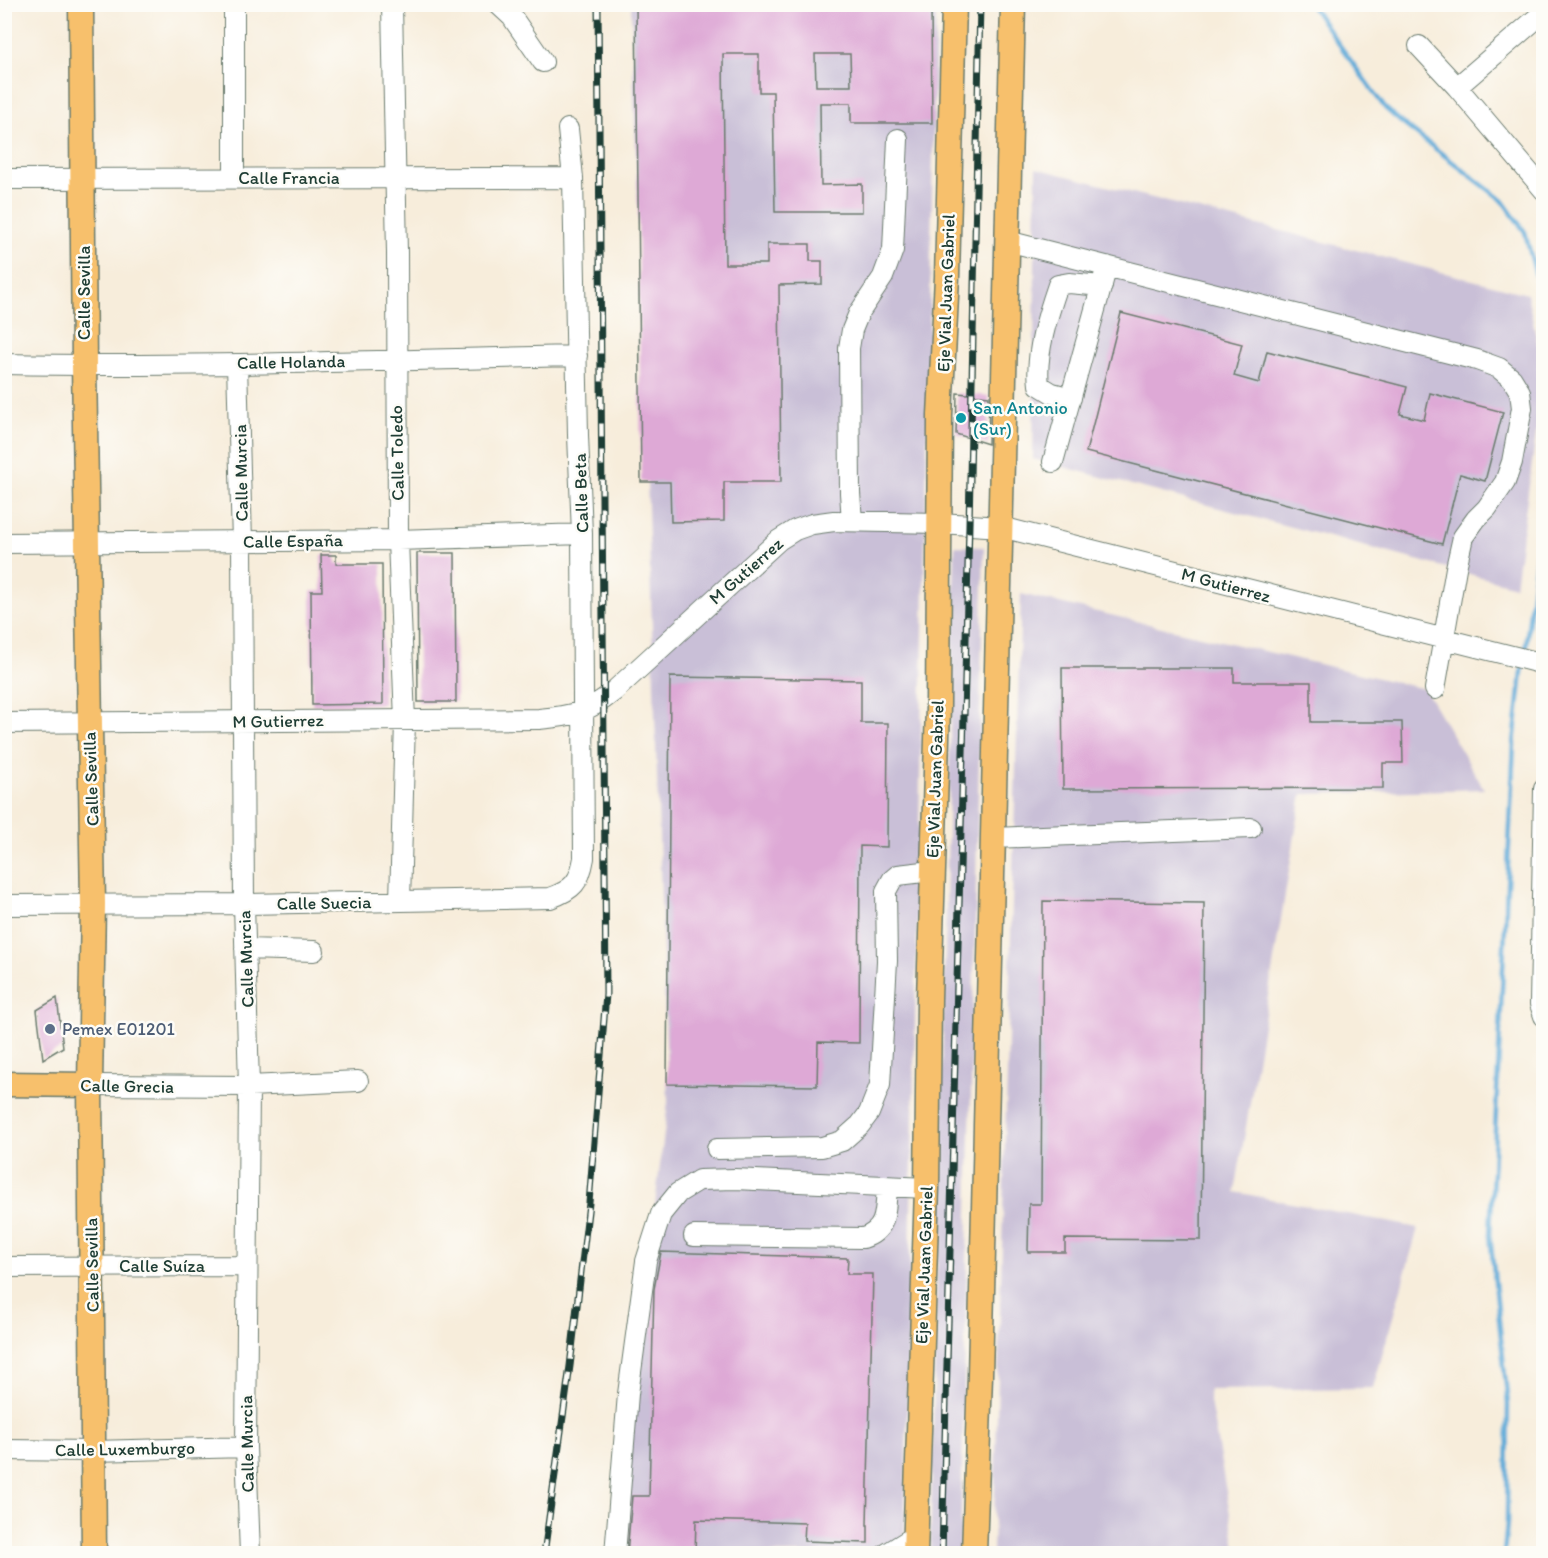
<svg xmlns="http://www.w3.org/2000/svg" width="1548" height="1558" font-family="Itim,sans-serif">
<style>
.industrial{fill:#c9bfd7}
.lines{fill:none;stroke-linecap:round;stroke-linejoin:round}
.stream{stroke:#5faad8;stroke-width:4.5}
.building{fill:#dea9d6;fill-rule:evenodd}
.minor-casing{stroke:#6b7b6e;stroke-width:22}
.major-casing{stroke:#6b7b6e;stroke-width:27}
.minor{stroke:#fff;stroke-width:20}
.major{stroke:#f7c06c;stroke-width:24}
.rail-casing{stroke:#1f3d34;stroke-width:7}
.rail{stroke:#fdfcf7;stroke-width:4.5;stroke-dasharray:14;stroke-linecap:butt}
.culture-dot{fill:#0f9aa8;stroke:#fdfcf7;stroke-width:2}
.service-dot{fill:#5c6f8a;stroke:#fdfcf7;stroke-width:2}
.labels{text-anchor:middle;stroke-width:5;stroke-linejoin:round;paint-order:stroke}
.street-label{font-size:18px;fill:#1f3d34;stroke:#fdfcf7}
.culture-label{font-size:18px;fill:#0d838f;stroke:#fdfcf7;text-anchor:start}
.service-label{font-size:18px;fill:#4e5e75;stroke:#fdfcf7;text-anchor:start}
</style>
<rect width="100%" height="100%" fill="#fdfcf7"/>
<filter id="ink" filterUnits="userSpaceOnUse"><feTurbulence type="fractalNoise" baseFrequency=".0167" numOctaves="2"/><feDisplacementMap in="SourceGraphic" scale="12" xChannelSelector="R" yChannelSelector="G"/><feConvolveMatrix kernelMatrix="1 2 1 2 8 2 1 2 1" color-interpolation-filters="sRGB"/></filter>
<filter id="wash" filterUnits="userSpaceOnUse"><feTurbulence type="fractalNoise" baseFrequency=".008" numOctaves="4" result="noise"/><feDisplacementMap in="SourceGraphic" scale="24" xChannelSelector="R" yChannelSelector="G"/><feGaussianBlur stdDeviation="1.35" result="paint"/><feColorMatrix in="noise" values="0 0 0 0 0 0 0 0 0 0 0 0 0 0 0 0 0 1.4 0 .05"/><feComposite in="paint" operator="in"/></filter>
<g filter="url(#wash)">
<rect width="100%" height="100%" fill="#f7eddb"/>
<path class="industrial" d="M631,5H936L904,1553L611,1554L668,1102Z
M1036,168L1527,294L1541,359L1538,420L1515,586L1033,459Z
M955,546L984,547L960,1553L930,1554Z
M1021,594L1425,689L1484,789L1302,794L1235,1192L1418,1228L1373,1388L1208,1390L1237,1553L993,1554Z"/>
<g class="lines">
<path class="stream" d="M1310,4L1385,108L1402,123L1502,200L1525,232L1544,308
M1525,653L1544,494
M1504,1554L1507,1523L1508,1404L1490,1235L1514,743L1523,664"/>
</g>
<g id="blocks">
<path class="building" d="M636,4H931L932,123H851V103H820L821,185L862,184V212H775L773,92H759V54H723L725,264H767V244H810V261H822V284L779,285L781,482H724V521L671,522L670,482H641ZM815,54H850L851,86H816Z
M1121,313L1242,344L1234,376L1259,383L1267,351L1407,387L1400,414L1424,420L1430,393L1503,412L1485,481L1460,474L1442,544L1086,452Z
M957,393L989,396L988,444L956,434Z
M417,553H455L456,702H418Z
M321,555H336V564H382L383,704L312,705L311,591H322Z
M1062,668H1234V682H1311V722H1402L1403,763H1383V788L1063,789Z
M670,677L861,680V723H888L887,847L860,846L859,1043L818,1042L817,1086L667,1084Z
M1043,901L1204,903L1201,1240L1065,1239V1252H1028L1029,1204H1041Z
M57,998L63,1047L43,1059L37,1010Z
M661,1252L848,1258L847,1274H873L867,1525H868V1543L804,1541L805,1523L696,1520L695,1554H627L632,1496H649L654,1289Z"/>
</g>
</g>
<g filter="url(#ink)">
<use href="#blocks" fill-opacity="0" stroke="#6b7b6e" stroke-width="1.5"/>
<g class="lines">
<g class="minor-casing">
<path id="minor" d="M392,4L397,253L398,540L405,721L400,901
M498,4L512,17L543,62
M1419,46L1457,87L1544,190
M1457,87L1544,12
M234,177V4
M4,179L573,178
M1007,241L1477,360L1499,368L1512,379L1520,392L1522,408L1512,462L1505,482L1487,508L1476,519L1463,537L1456,568L1435,689
M4,364C195,368 386,360 577,356
M237,364L242,542L244,904L249,1086L246,1447L250,1554
M1071,398L1052,393L1039,385C1035,354 1048,314 1058,285L1069,283L1102,286
M1053,462L1107,266
M852,521L850,493L849,348L852,330L859,313L883,277L893,250L898,139
M4,543L398,540L582,534
M4,723L539,719C572,716 587,713 613,692L779,540L795,530L812,524L834,521L940,523L1001,527L1544,664
M1544,789L1540,1004L1544,1016
M993,838L1251,828
M4,905L244,904L550,898C573,890 580,882 584,858L582,534L578,435L573,178L568,129
M245,949L314,951
M90,1085L249,1086L358,1081
M717,1149L822,1147L842,1141L860,1125L869,1113L880,1085L887,961L886,891L892,880L898,875L932,871
M694,1236L863,1238C888,1230 885,1210 887,1187
M4,1267L247,1266
M4,1450L94,1451L246,1447
M615,1554L628,1394L646,1261L661,1214L678,1193L699,1180L735,1179L927,1188
M886,1554L915,1536"/>
</g>
<g class="major-casing">
<path id="major" d="M81,4L84,365L93,904L90,1085L94,1554
M4,1084L90,1085
M915,1554L927,1188L929,999L938,707L940,415L947,277L954,4
M974,1554L980,1375L1013,4"/>
</g>
<use href="#minor" class="minor"/>
<use href="#major" class="major"/>
<g class="rail-casing">
<path id="rail" d="M544,1554L570,1366L589,1203L606,994L598,4
M942,1554L969,525L980,4"/>
</g>
<use href="#rail" class="rail"/>
</g>
</g>
<circle class="culture-dot" cx="961" cy="418" r="6"/>
<circle class="service-dot" cx="50" cy="1029" r="6"/>
<g class="labels">
<g class="street-label">
<text x="289" y="184">Calle Francia</text>
<text transform="translate(84 293) rotate(-90)" y="6">Calle Sevilla</text>
<text transform="translate(946 293) rotate(-88)" y="6">Eje Vial Juan Gabriel</text>
<text transform="translate(291 362) rotate(-1)" y="6">Calle Holanda</text>
<text transform="translate(397 453) rotate(-91)" y="6">Calle Toledo</text>
<text transform="translate(241 473) rotate(-91)" y="6">Calle Murcia</text>
<text transform="translate(581 493) rotate(-92)" y="6">Calle Beta</text>
<text transform="translate(293 541) rotate(-1)" y="6">Calle España</text>
<text transform="translate(746 571) rotate(-41)" y="6">M Gutierrez</text>
<text transform="translate(1226 585) rotate(15)" y="6">M Gutierrez</text>
<text transform="translate(278 721) rotate(-1)" y="6">M Gutierrez</text>
<text transform="translate(91 779) rotate(-92)" y="6">Calle Sevilla</text>
<text transform="translate(935 779) rotate(-88)" y="6">Eje Vial Juan Gabriel</text>
<text transform="translate(324 903) rotate(-1)" y="6">Calle Suecia</text>
<text transform="translate(246 959) rotate(-92)" y="6">Calle Murcia</text>
<text transform="translate(127 1086) rotate(1)" y="6">Calle Grecia</text>
<text transform="translate(92 1265) rotate(-91)" y="6">Calle Sevilla</text>
<text transform="translate(924 1265) rotate(-88)" y="6">Eje Vial Juan Gabriel</text>
<text x="162" y="1272">Calle Suíza</text>
<text transform="translate(247 1444) rotate(-91)" y="6">Calle Murcia</text>
<text transform="translate(125 1449) rotate(-1)" y="6">Calle Luxemburgo</text>
</g>
<g class="culture-label">
<text x="973" y="414">San Antonio<tspan x="973" dy="21">(Sur)</tspan></text>
</g>
<g class="service-label">
<text x="62" y="1035">Pemex E01201</text>
</g>
</g>
<rect width="1548" height="1558" fill="none" stroke="#fdfcf7" stroke-width="24"/>
</svg>
